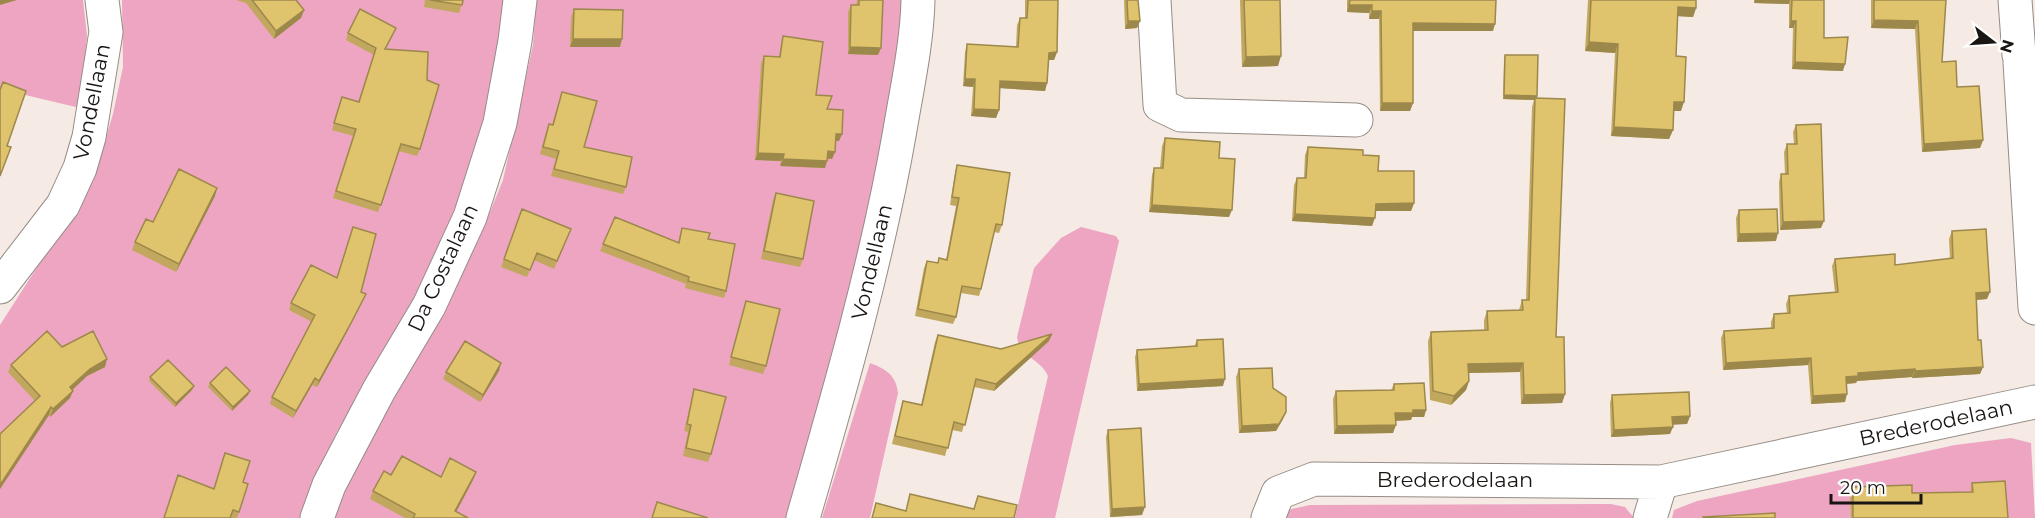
<svg xmlns="http://www.w3.org/2000/svg" width="2035" height="518" font-family="Montserrat,sans-serif">
<style>
.green{fill:#eda5c2}
.lines{fill:none;stroke-linecap:round;stroke-linejoin:round}
.minor-casing{stroke:#958c85;stroke-width:35}
.minor{stroke:#fff;stroke-width:33}
.wall{fill:#c1a85e}
.shaded-wall{fill:#9d884c}
.building{fill:#e0c36d;stroke:#9d884c;stroke-width:1.5}
.labels{text-anchor:middle;stroke-width:4.5;stroke-linejoin:round;paint-order:stroke}
.street-label{font-size:21px;fill:#191513;stroke:#fff}
</style>
<rect width="100%" height="100%" fill="#f5ebe4"/>
<path class="green" d="M0,0H83L87,36L80,108L0,89Z
M122,0H504L495,73L488,112L469,172L425,284L337,432L309,490L301,518H0V325L93,180L113,114L123,67Z
M536,0H907V12L858,259L793,518H330L338,493L438,320L479,239L503,180L533,45Z
M1081,227L1116,236L1119,241L1055,518H1015L1048,376C1040,358 1020,358 1017,337L1034,268L1061,238Z
M870,363C886,369 896,375 898,393L870,518H822Z
M2011,438L2031,443L2035,518H1672L1674,510L1697,501L1955,445Z
M1611,504L1625,507L1634,518H1283L1287,510L1310,505Z"/>
<g class="lines">
<g class="minor-casing">
<path id="minor" d="M1154,0L1160,105L1181,115L1356,120
M2015,0L2019,55
M2020,62L2035,308
M0,287L63,205L80,168L89,137L106,32L102,0
M317,518L329,485L379,390L429,306L470,217L500,123L515,41L520,0
M803,518C840,390 877,262 900,130C907,88 917,43 918,0
M1268,518L1278,493L1314,479L1661,482L2035,402
M1650,518L1661,482"/>
</g>
<use href="#minor" class="minor"/>
</g>
<path class="wall" d="M236,0H296L304,10L301,18L274,39L246,3Z
M425,0H463L459,13L424,7Z
M857,0H883L878,55L848,54V12L851,5H856Z
M1025,0H1058L1057,52L1054,60H1049L1047,83L1045,91L1000,88L999,110L996,118L971,116L973,87L963,86L965,52L967,44L1016,47L1017,25L1020,18H1025Z
M1124,0H1138L1140,21L1137,28L1125,29Z
M1240,0H1280L1278,66L1242,67Z
M1347,0H1496L1493,31H1413V103L1410,111H1380L1379,19H1369V13L1347,12Z
M1588,0H1696V8L1693,17L1678,16L1676,56L1681,111H1673V130L1669,139L1611,136L1615,53L1585,51Z
M1754,0H1824V38L1843,71L1792,69L1793,28H1789V4L1754,3Z
M1871,0H1946L1942,62L1957,87L1983,140L1980,148L1922,152L1915,29L1871,28Z
M574,9L620,47H570L571,17Z
M396,28L386,49L420,149L417,156L399,151L378,212L333,198L353,136L332,130L340,104L358,102L374,55L346,40L348,33Z
M783,36L816,95L827,109L842,134L839,141H836L835,152L832,159H827L825,168L780,166L781,161L755,160L761,63L764,56L779,57L781,44Z
M1505,55L1537,96L1536,98L1556,337L1565,394L1562,403L1521,404L1520,372L1469,373V381L1466,390L1451,405L1430,400L1428,341L1431,332L1484,330V320L1487,311L1519,310L1522,300H1526L1532,107L1534,100L1503,99L1504,59Z
M562,92L584,147L626,187L623,194L551,176L556,159L540,154L546,132L549,124L552,125Z
M1796,125L1821,228L1780,230L1779,182L1781,174H1785L1784,152L1787,144H1794L1793,132Z
M1165,138L1219,158L1229,217L1149,212L1152,175L1154,168H1160L1162,146Z
M1308,147L1363,155L1378,171L1414,203L1411,211H1375L1372,226L1292,221L1294,185L1297,178H1304L1305,155Z
M957,165L1002,225L999,233L994,232L981,289L979,296L961,293L956,317L953,324L915,316L924,268L927,261L938,263L939,258L946,260L956,206L950,205L955,172Z
M776,193L803,259L800,267L761,259L773,200Z
M215,196L176,272L132,250L135,242L153,222Z
M522,209L568,237L554,269L534,260L527,277L501,267Z
M1739,210L1776,241L1737,242L1736,218Z
M682,228L708,239L726,291L724,298L685,288L686,284L600,251L603,244L678,243Z
M1952,231L1987,299L1977,300L1978,340L1983,367L1980,374L1912,378V377L1857,381L1856,383L1847,384L1845,402L1811,404L1808,365L1723,370L1721,338L1724,331L1771,328V322L1774,314L1787,313L1786,304L1789,296L1835,293L1832,266L1835,259L1895,265L1950,259L1949,239Z
M361,292L366,294L348,330L317,387L312,385L293,418L270,404L272,397L312,322L289,310L291,303Z
M746,301L766,366L763,374L729,365Z
M1052,334L1049,341L994,391L974,387L962,432L952,430L945,456L892,444L901,408L903,401L921,405L935,342L938,335L1001,349Z
M1197,340L1223,386L1137,391L1135,357L1137,350L1194,347Z
M62,347L105,367L87,376L72,390L70,398L50,417L49,415L0,489V434L35,401L8,372L11,365Z
M1239,369L1273,388L1283,419L1276,431L1239,433L1236,377Z
M499,371L480,402L443,379L446,372Z
M150,377L194,386L192,390L175,407L149,381Z
M210,383L248,395L232,411L208,387Z
M1394,384L1426,410L1424,417H1412L1411,420L1395,421L1393,433L1334,434L1333,399L1336,391L1391,390Z
M694,389L711,454L708,462L683,456L688,432L684,431L692,397Z
M1612,395L1690,416L1687,424H1673L1670,434L1611,437L1610,403Z
M1108,430L1142,515L1110,517L1106,437Z
M476,472L473,480L456,512L468,518H405L370,499L373,491L391,475L441,477Z
M243,482L239,512L237,518H163L213,488Z
M1972,483L2008,518H1851L1850,494L1853,487L1912,493L1970,492Z"/>
<path class="shaded-wall" d="M0,0H17L0,5Z
M1755,0H1790L1789,4L1754,3Z
M1349,5H1372L1369,13L1347,12Z
M1678,7L1696,8L1693,17L1675,16Z
M304,10L301,18L274,39L276,31Z
M1372,11H1381L1379,19H1369Z
M1874,20L1918,21L1915,29L1871,28Z
M1128,21H1140L1137,28L1125,29Z
M1791,21H1796L1793,28H1789Z
M1413,23L1495,24L1493,31H1411Z
M573,39H622L620,47H570Z
M1589,42L1618,44L1615,53L1585,51Z
M850,47L881,48L878,55L848,54Z
M1057,52L1054,60H1047L1049,53Z
M1281,56L1278,66L1242,67L1246,57Z
M1795,62L1845,64L1843,71L1792,69Z
M965,79H975L973,87L963,86Z
M1000,81L1047,83L1045,91L998,88Z
M1504,95L1537,96L1536,100L1503,99Z
M1674,102H1684L1681,111H1671Z
M1382,103H1413L1410,111H1380Z
M974,109L999,110L996,118L971,116Z
M1614,127L1673,130L1669,139L1611,136Z
M836,134H842L839,141H834Z
M1983,140L1980,148L1922,152L1924,144Z
M828,151L835,152L832,159L825,158Z
M758,153L784,154L781,161L755,160Z
M783,159L827,161L825,168L780,166Z
M217,188L215,196L176,272L179,264Z
M1414,203L1411,211H1373L1376,204Z
M1152,205L1232,210L1229,217L1149,212Z
M1295,214L1375,218L1372,226L1292,221Z
M1824,221L1821,228L1780,230L1783,222Z
M1778,233L1776,241L1737,242L1739,234Z
M1990,292L1987,299L1974,300L1976,293Z
M366,294L348,330L317,387L319,381Z
M1052,334L1049,341L994,391L996,384Z
M1811,358L1808,365L1723,370L1726,363Z
M107,359L105,367L87,376L67,395L70,387L90,369Z
M501,363L499,371L480,402L483,395Z
M1523,363L1520,372L1465,373L1468,364Z
M1983,367L1980,374L1912,378L1915,371Z
M1915,369L1912,377L1857,381L1856,383L1843,384L1846,377L1858,373Z
M315,378L312,385L293,418L296,411Z
M1225,379L1223,386L1137,391L1139,384Z
M1469,381L1466,390L1451,405L1454,396Z
M194,386L192,390L175,407L176,403Z
M73,391L70,398L50,417L53,409Z
M250,391L248,395L232,411L233,407Z
M1565,394L1562,403L1521,404L1524,395Z
M1847,394L1845,402L1811,404L1813,396Z
M51,407L49,415L0,489V485Z
M1413,410H1426L1424,417H1412L1411,420L1392,421L1395,413Z
M1286,412L1283,419L1276,431L1239,433L1242,426Z
M1690,416L1687,424L1669,425L1672,417Z
M1396,425L1393,433L1334,434L1337,426Z
M1673,427L1670,434L1611,437L1614,430Z
M476,472L473,480L453,518L455,511Z
M1145,507L1142,515L1110,517L1112,509Z"/>
<path class="building" d="M252,0H296L304,10L276,31Z
M430,0H463L462,5Z
M859,0H883L881,48L850,47L851,5H859Z
M1028,0H1058L1057,52L1049,53L1047,83L1000,81L999,110L974,109L975,79H965L967,44L1018,47L1020,18H1027Z
M1127,0H1138L1140,21H1128Z
M1244,0H1280L1281,56L1246,57Z
M1350,0H1496L1495,24L1413,23V103H1382L1381,11H1372V5H1349Z
M1591,0H1696V8L1678,7L1676,56L1686,57L1684,102H1674L1673,130L1614,127L1618,44L1589,42Z
M1792,0H1824V38L1848,37L1845,64L1795,62L1796,21H1791Z
M1874,0H1946L1942,62L1956,61L1957,87L1979,86L1983,140L1924,144L1918,21L1874,20Z
M360,9L396,28L385,49L428,52L427,80L439,85L420,149L401,144L381,205L336,191L356,129L334,123L342,97L359,102L376,48L348,33Z
M574,9L623,10L622,39H573Z
M783,36L823,42L816,95L832,96L827,109L843,110L842,134H836L835,152L828,151L827,161L783,159L784,154L758,153L764,56L780,57Z
M1505,55H1538L1537,96L1504,95Z
M3,82L26,91L7,146L11,147L0,176V90Z
M562,92L597,101L584,147L632,157L626,187L554,169L559,151L543,147L549,124L553,125Z
M1535,98L1565,99L1556,337H1564L1565,394L1524,395L1523,363L1468,364L1469,381L1454,396L1433,391L1431,332L1488,330L1487,311L1523,310L1522,300H1529Z
M1821,124L1824,221L1783,222L1781,174H1788L1787,144H1797L1796,125Z
M1165,138L1220,142L1219,158L1235,159L1232,210L1152,205L1154,168H1163Z
M1308,147L1363,150V155L1379,156L1378,171H1414V203L1376,204L1375,218L1295,214L1297,178H1306Z
M957,165L1010,173L1002,225L996,224L981,289L962,286L956,317L918,309L927,261L938,263L939,258L947,260L959,198L952,197Z
M179,169L217,188L179,264L135,242L146,219L153,222Z
M776,193L814,201L803,259L764,251Z
M522,209L571,229L557,261L537,253L530,270L504,259Z
M1777,209L1778,233L1739,234V210Z
M615,217L679,243L682,228L710,233L708,239L735,244L726,291L688,281L689,277L603,244Z
M353,227L376,234L361,292L366,294L351,323L319,381L315,378L296,411L272,397L315,315L291,303L311,265L337,278Z
M1986,229L1990,292L1976,293L1978,340H1981L1983,367L1915,371V369L1858,373V376L1846,377L1847,394L1813,396L1811,358L1726,363L1724,331L1774,328V314L1790,313L1789,296L1838,292L1835,259L1895,254V265L1953,258L1952,231Z
M746,301L780,309L766,366L731,357Z
M47,331L62,347L93,331L107,359L90,369L70,387L73,391L53,409L51,407L0,485V434L40,396L11,365Z
M1052,334L996,384L976,379L965,425L954,422L948,448L895,436L903,401L922,405L938,335L1001,349Z
M1223,339L1225,379L1139,384L1137,350L1197,346V340Z
M465,341L501,363L483,395L446,372Z
M168,360L194,386L176,403L150,377Z
M226,367L250,391L233,407L210,383Z
M1272,368L1273,388L1286,397V412L1279,424L1242,426L1239,369Z
M1424,383L1426,410H1413V413H1395L1396,425L1337,426L1336,391L1394,390V384Z
M694,389L726,397L711,454L686,448L691,425L687,424Z
M1689,392L1690,416L1672,417L1673,427L1614,430L1612,395Z
M1141,428L1145,507L1112,509L1108,430Z
M225,453L250,461L243,482L248,484L239,512L233,510L230,518H164L178,475L214,489Z
M402,456L441,477L450,458L476,472L455,511L468,518H413L415,514L373,491L384,471L391,475Z
M2005,481L2008,518H1853V487L1912,485V493L1973,492L1972,483Z
M910,494L974,509L978,496L1017,505L1014,518H872L876,503L906,511Z
M657,502L708,518H652Z
M1775,513V518H1703V517Z"/>
<g class="labels">
<g class="street-label">
<text transform="translate(92 102) rotate(-79)" y="7">Vondellaan</text>
<text transform="translate(872 262) rotate(-77)" y="7">Vondellaan</text>
<text transform="translate(443 268) rotate(-65)" y="7">Da Costalaan</text>
<text transform="translate(1936 423) rotate(-12)" y="7">Brederodelaan</text>
<text x="1455" y="487">Brederodelaan</text>
</g>
</g>
<g transform="translate(1993 42) rotate(107)" stroke="#ffffff" stroke-width="4.5" paint-order="stroke">
<path d="M0-4.5L10 22L0 15L-10 22Z" fill="#191513"/>
<text y="-9" font-size="16" font-weight="bold" text-anchor="middle" fill="#191513">N</text>
</g>
<path d="M1831 494v9h90v-9" fill="none" stroke="#191513" stroke-width="3"/>
<text x="1840" y="494" font-size="18" fill="#191513" stroke="#ffffff" stroke-width="4.5" paint-order="stroke">20 m</text>
</svg>
